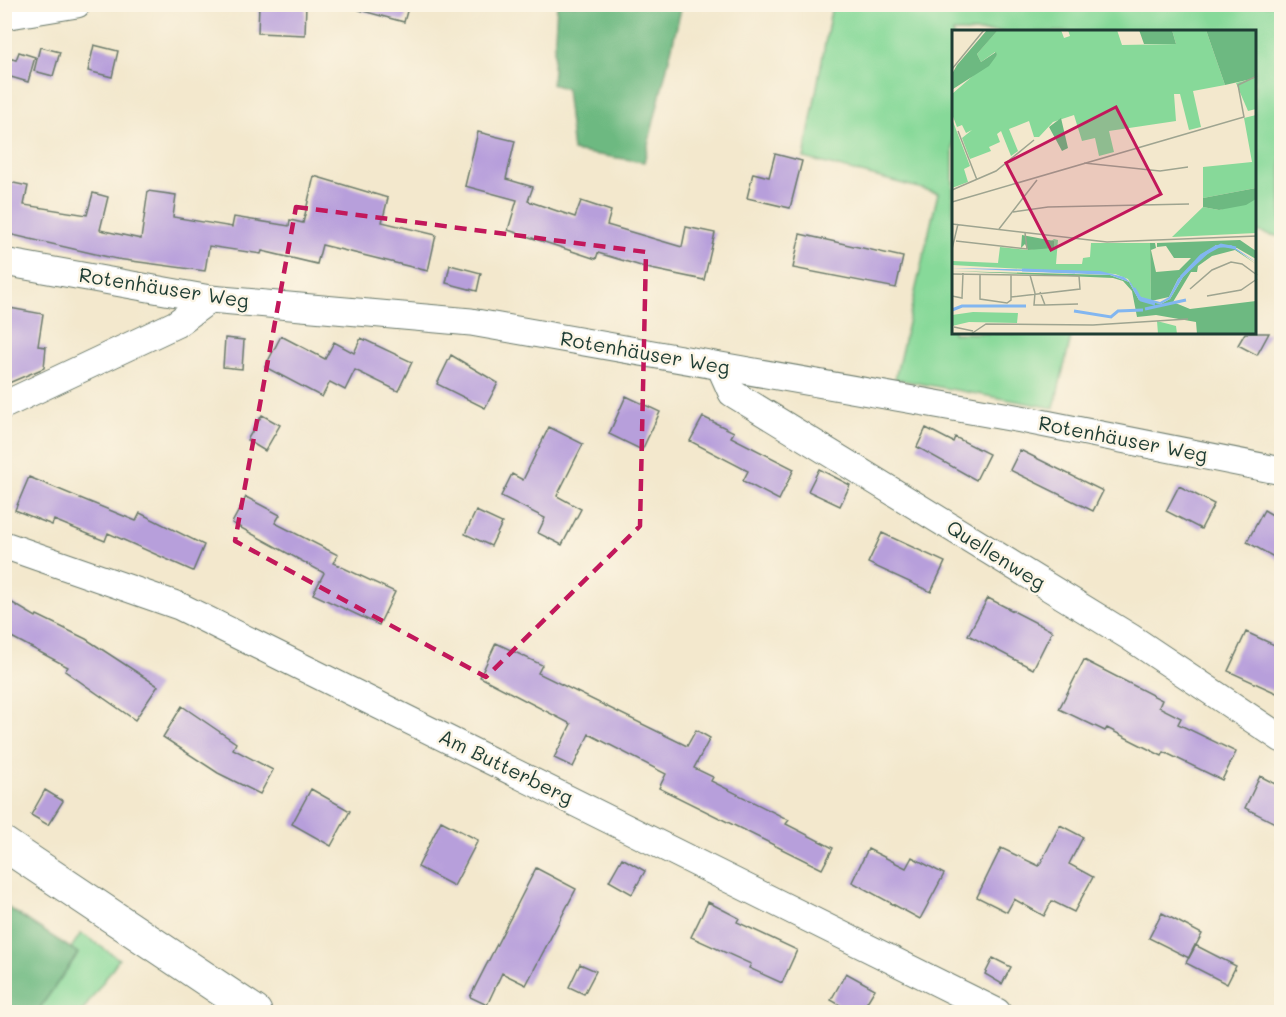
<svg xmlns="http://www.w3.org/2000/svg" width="1286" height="1017" font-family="Mali,sans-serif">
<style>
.green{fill:#87d999;stroke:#538b66;stroke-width:1.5}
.forest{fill:#6db981;stroke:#467b5a;stroke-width:1.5}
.building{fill:#b79fdb}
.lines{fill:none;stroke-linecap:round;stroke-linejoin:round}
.minor-casing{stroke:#69796a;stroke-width:29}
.major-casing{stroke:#69796a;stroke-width:35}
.minor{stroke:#fff;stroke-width:27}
.major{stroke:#fff;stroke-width:33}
.marked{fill:none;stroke:#c2185b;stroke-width:4.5;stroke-dasharray:12 8;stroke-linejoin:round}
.labels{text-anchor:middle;stroke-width:5;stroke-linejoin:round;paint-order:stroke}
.street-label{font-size:20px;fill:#1f3d34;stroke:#fcf5e5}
.inset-river{fill:none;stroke:#82b6f0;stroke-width:3}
.inset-road{fill:none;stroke:#9ea490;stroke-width:1.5}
.view{fill:#c2185b;fill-opacity:0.15;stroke:#c2185b;stroke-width:3}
.inset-edge{fill:none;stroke:#1f3d34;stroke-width:3}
</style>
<rect width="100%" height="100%" fill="#fcf5e5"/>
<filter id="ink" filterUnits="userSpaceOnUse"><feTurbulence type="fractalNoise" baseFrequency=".0167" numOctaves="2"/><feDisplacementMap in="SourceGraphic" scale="12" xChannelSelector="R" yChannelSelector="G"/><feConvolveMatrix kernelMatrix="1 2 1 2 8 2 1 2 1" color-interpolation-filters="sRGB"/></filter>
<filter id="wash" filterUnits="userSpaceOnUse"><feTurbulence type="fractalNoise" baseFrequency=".008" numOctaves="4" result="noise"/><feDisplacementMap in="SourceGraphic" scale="24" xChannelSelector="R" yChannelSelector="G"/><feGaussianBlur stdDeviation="1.35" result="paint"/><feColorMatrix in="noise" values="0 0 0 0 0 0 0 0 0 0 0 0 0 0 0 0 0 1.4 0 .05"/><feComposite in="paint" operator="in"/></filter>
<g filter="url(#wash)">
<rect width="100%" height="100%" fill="#f3e8cd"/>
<path class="green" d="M832,5H1281V237L1255,231L1254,32H953V333H1072L1054,408L895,379L938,193L804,158Z
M81,933L119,959L82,1012H32H37L78,954L71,948Z"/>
<path class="forest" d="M557,5H682L644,162L573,151L566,89L552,84Z
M4,905L78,953L37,1012H5Z"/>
<g id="blocks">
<path class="building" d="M259,4H306L305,35L258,33Z
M359,4H409L404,22L359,10Z
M94,45L118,51L112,77L88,71Z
M40,47L60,52L53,76L34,71Z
M19,52L35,57L28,82L4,75V57L16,60Z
M478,132L515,141L506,179L533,187L528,201L575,217L581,201L611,211L607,225L682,247L686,227L715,233L704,280L651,269L598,253L596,259L508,230L517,200L465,186Z
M775,154L802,161L790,208L747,198L753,173L769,177Z
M314,176L388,198L382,222L436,235L428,271L322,245L317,264L262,251L261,254L209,246L205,271L117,259L4,233V181L28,186L24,205L87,215L93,193L108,197L100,230L141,239L148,191L176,195L173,217L232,227L234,217L289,226L290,220L303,223Z
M800,234L903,257L896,288L793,268Z
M450,265L481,273L477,291L446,283Z
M4,307L43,314L38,346L46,347L44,368L4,385Z
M1245,333H1269L1257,355L1238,345Z
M281,336L325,359L334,342L354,353L361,338L412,362L398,391L355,370L345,390L330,382L322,397L265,367Z
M225,338L244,340L242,369L223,367Z
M451,355L498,383L485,408L437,384Z
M626,396L660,412L642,450L609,434Z
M262,415L280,425L265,451L247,440Z
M703,417L734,432L731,437L794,469L779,500L743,481L748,471L690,441Z
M549,427L583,444L557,496L581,509L562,545L538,533L545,518L501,496L512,474L523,480Z
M926,428L953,442L955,437L989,454L976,480L917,447Z
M1020,450L1103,491L1093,511L1010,470Z
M819,469L850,485L840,506L808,491Z
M29,477L136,521L140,513L204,545L193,571L108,533L105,541L54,520L52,525L15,510Z
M1179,486L1214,504L1201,529L1166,511Z
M246,497L280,515L275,523L338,555L333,563L395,592L379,625L313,594L324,573L232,523Z
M1264,510L1281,520V561L1247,542Z
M476,511L502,523L491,546L465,534Z
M882,533L945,562L931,592L868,563Z
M4,598L36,617L37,615L86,639L158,686L135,720L65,671L68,667L4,633Z
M988,598L1052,631L1033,669L968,635Z
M1246,632L1281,648V695L1228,671Z
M496,643L542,665L538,673L687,746L696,730L710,738L694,768L713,777L711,781L789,820L786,824L833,848L822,869L659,788L666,774L589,734L573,767L554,758L571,724L480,677Z
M1084,660L1162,700L1159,707L1181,718L1178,724L1236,752L1222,780L1164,752L1162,756L1107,728L1105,731L1059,709Z
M182,706L236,743L233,749L273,770L260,794L218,773L163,737Z
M1260,776L1281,787V826L1245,808Z
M311,789L350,811L331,846L292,824Z
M45,790L63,801L48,825L31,815Z
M441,821L478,840L454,886L418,867Z
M1060,825L1083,837L1069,864L1093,877L1074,912L1052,901L1044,916L1014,899L1007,912L977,897L1001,848L1039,866Z
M868,849L906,868L912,857L944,874L920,919L852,882Z
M622,858L645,871L632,894L609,881Z
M536,868L576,889L526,985L502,973L487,1005L470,997Z
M708,902L739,918L737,922L797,950L782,983L749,968L751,964L691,937Z
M1162,913L1202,934L1189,958L1149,938Z
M1195,945L1236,966L1227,984L1186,963Z
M993,958L1011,967L1002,984L985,974Z
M580,964L596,971L584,994L569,987Z
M846,973L875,989L861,1012H852L831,1000Z"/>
</g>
</g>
<g filter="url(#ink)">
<use href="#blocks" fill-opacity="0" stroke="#69796a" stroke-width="1.5"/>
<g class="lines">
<g class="minor-casing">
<path id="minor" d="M4,16L77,4
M4,262L210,299L471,322L1021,419L1282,471
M720,366L732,393L1130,637L1282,739
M4,405L176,324L210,299
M4,545L179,606L997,1012"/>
</g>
<g class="major-casing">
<path id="major" d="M4,844L255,1012"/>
</g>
<use href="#minor" class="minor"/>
<use href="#major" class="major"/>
</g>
</g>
<path class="marked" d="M296,207L646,252L640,526L486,677L235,541Z"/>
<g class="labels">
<g class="street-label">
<text transform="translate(164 288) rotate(9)" y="7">Rotenhäuser Weg</text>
<text transform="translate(645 353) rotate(10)" y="7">Rotenhäuser Weg</text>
<text transform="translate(1123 439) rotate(11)" y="7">Rotenhäuser Weg</text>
<text transform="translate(996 555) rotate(32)" y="7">Quellenweg</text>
<text transform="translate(506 767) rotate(26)" y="7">Am Butterberg</text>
</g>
</g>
<g transform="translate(952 30)">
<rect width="304" height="304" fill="#f3e8cd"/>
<path d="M58,0H109L112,8L118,6L116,0H165L170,15L224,14L220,0H254L273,55L241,61L249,97L237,100L228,64H222L224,91L157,101L162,122L147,126L143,108L130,111L122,85L101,92L87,107H82L77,91L57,99L66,121L59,126L49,101L45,104L48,112L37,117L39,121L18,129L10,108L20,100L14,103L10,95L5,97L0,84V64L45,25L43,22L29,32L25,24L37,10L45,1ZM304,48V79L296,81L284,53ZM304,85V158L251,168V137L300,132L292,88ZM0,89L18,136L12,139L16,152L0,158ZM304,169V203L220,207L251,177L267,180ZM102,209L106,210L104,234H130L131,228L138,227L139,213H198L199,271L186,266L176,249L163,244L0,235V231L46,233L48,217L76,220L88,218ZM21,282L66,283L65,293L17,292L0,296V285ZM205,291L224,296L225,304H206Z" fill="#87d999"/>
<path d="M35,0H46L25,24L29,32L44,22L45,25L37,36L1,59L0,44L5,35ZM187,0H220L224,14H192ZM254,0H304V48L273,55ZM109,88L116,118L110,121L97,97ZM304,158V169L294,175L267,180L251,177V168ZM70,205L102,211V218L76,220L73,214L69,218ZM288,210L304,221V229L285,218L264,215L226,249L217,267L199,271L198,213H203L204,218L199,220L204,242L227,240L239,228H222L214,216L205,217V213ZM266,216L282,218L304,234L283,220L260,226L246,236L245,242H239L221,272L238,279L304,271V304H245L244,292L204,285L185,287L180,261L171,251L161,248L0,241L158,245L177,252L187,270L209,274L218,269L231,247L252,224Z" fill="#6db981"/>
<path d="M264,215H279L304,232L279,217L262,218L231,247L218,269L209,274L187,270L177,252L158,245L0,238L148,241L172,247L179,253L186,266L208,272L217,267L226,249L249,224Z" fill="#82b6f0"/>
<path class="inset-river" d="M70,240L123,242M229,247L249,226L269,215L284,218M182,258L189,270L203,274M193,279L234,270M0,280L10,276H74M122,281L159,287L166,281L191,280"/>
<path class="inset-road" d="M0,39L32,0M6,101L25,150M132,133L208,141L236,137M0,160L44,141L82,110M0,172L292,87L286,55L305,46M61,182L96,177L237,174M0,194L155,212L305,206M47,199L85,150M4,211L75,219L73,203M0,219L6,194M0,244L127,246L128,259L59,267M28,244V269L55,273L59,270V245M78,245L83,263M238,259L260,240L279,232L290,234L305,245M83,263L82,275H93L88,262M0,266L10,268L11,243M255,266L289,260L305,249M93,275L126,274M2,297L21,301M19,304L34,294L141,295L236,289"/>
<path class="view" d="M164,77L209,164L99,220L54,133Z"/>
<rect width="304" height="304" class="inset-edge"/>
</g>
<rect width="1286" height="1017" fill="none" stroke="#fcf5e5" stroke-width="24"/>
</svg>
